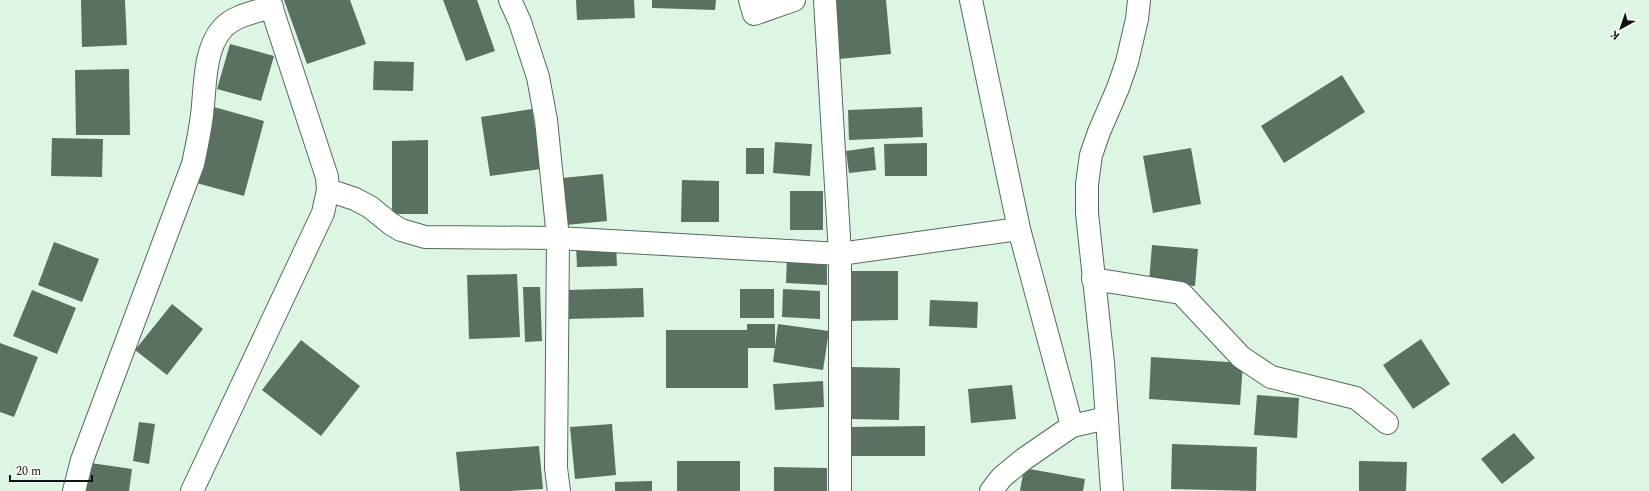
<svg xmlns="http://www.w3.org/2000/svg" width="1649" height="491" font-family="Spectral,serif">
<style>
.building{fill:#5a7060}
.lines{fill:none;stroke-linecap:round;stroke-linejoin:round}
.minor-casing{stroke:#556a5b;stroke-width:24}
.tertiary-casing{stroke:#556a5b;stroke-width:24}
.minor{stroke:#fff;stroke-width:22}
.tertiary{stroke:#fff;stroke-width:22}
</style>
<rect width="100%" height="100%" fill="#ddf6e4"/>
<path class="building" d="M81,0H125L127,45L82,47Z
M284,0H350L366,44L307,64Z
M443,0H477L495,51L466,61Z
M576,0H634L635,18L577,20Z
M652,0H716L715,10L652,8Z
M833,0H886L891,54L839,59Z
M230,44L274,56L261,101L217,89Z
M374,61L414,62L413,91L373,90Z
M129,69L130,135H76L75,70Z
M1342,75L1365,112L1284,163L1261,126Z
M214,107L264,121L244,196L193,182Z
M922,107L923,137L849,140L848,110Z
M532,109L541,169L490,176L481,117Z
M52,138L103,139L102,177L51,176Z
M428,140V214H392V141Z
M775,142L812,144L810,176L773,173Z
M927,143V176H885L884,144Z
M874,147L876,170L849,173L846,151Z
M746,148H764V174H746Z
M1191,148L1201,204L1153,213L1143,156Z
M603,174L607,221L566,225L562,178Z
M682,180L719,181V222H681Z
M790,191H823V230H790Z
M54,242L99,259L82,302L38,285Z
M616,244L617,266L577,267L576,245Z
M1152,245L1198,249L1195,286L1149,282Z
M787,256L827,258V285L786,283Z
M849,271H898V320L849,321Z
M517,274L520,337L469,339L467,275Z
M523,287H540L542,341L525,342Z
M643,288L644,317L567,319L566,290Z
M740,289H774V318H740Z
M783,289L820,291V319L782,317Z
M32,290L76,308L57,354L13,336Z
M930,300L978,302L977,328L929,326Z
M172,304L203,329L167,375L135,350Z
M747,324H775V348H748V388H666V330H747Z
M778,324L829,331L823,370L773,362Z
M1421,339L1450,384L1413,409L1383,365Z
M301,340L360,386L321,436L262,390Z
M0,343L38,357L14,417L0,412Z
M1151,357L1243,363L1240,405L1149,399Z
M851,367L900,368L899,420L850,419Z
M823,381L824,407L775,410L773,384Z
M1012,385L1016,419L971,423L968,389Z
M1257,395L1299,398L1297,438L1254,435Z
M139,422L155,424L149,464L133,461Z
M612,424L616,475L575,479L570,427Z
M925,426V456H850L849,427Z
M1514,433L1535,458L1502,484L1481,459Z
M1172,444L1257,447L1256,491L1171,489Z
M539,446L543,489L509,491H460L456,452Z
M677,461H740V491H677Z
M1359,461L1407,462L1406,491H1359Z
M84,462L132,469L129,491H80Z
M774,467L827,468V491H774Z
M1024,468L1085,479L1083,491H1020Z
M652,481V491H615V482Z"/>
<g class="lines">
<g class="minor-casing">
<path id="minor" d="M510,0L520,22L538,77L546,120L558,238L556,468L559,491
M750,0L754,14L794,0
M825,0L840,254V491
M971,0L1019,229L1072,426
M328,190L355,199L370,207L391,224L401,230L425,237L558,238L840,254L1019,229
M1093,279L1181,293L1241,357L1271,377L1356,398L1387,423
M74,491L82,460L193,164C196,150 199,136 201,122C206,93 202,52 222,29C234,15 256,12 272,7
M192,491L323,213L328,190L327,177L269,0
M991,491L1002,477L1024,459L1072,426L1107,418"/>
</g>
<g class="tertiary-casing">
<path id="tertiary" d="M1112,491L1103,363L1087,213V184L1091,155L1099,132L1118,88L1127,62L1137,19L1139,0"/>
</g>
<use href="#minor" class="minor"/>
<use href="#tertiary" class="tertiary"/>
</g>
<g transform="translate(1621 28) rotate(220)" stroke="#ffffff" stroke-width="3" paint-order="stroke">
<path d="M0-3L7 15L0 10L-7 15Z" fill="#0c150f"/>
<text y="-6" font-size="11" font-weight="bold" text-anchor="middle" fill="#0c150f">K</text>
</g>
<path d="M10 475v6h82v-6" fill="none" stroke="#0c150f" stroke-width="2"/>
<text x="16" y="475" font-size="12" fill="#0c150f" stroke="#ffffff" stroke-width="3" paint-order="stroke">20 m</text>
</svg>
